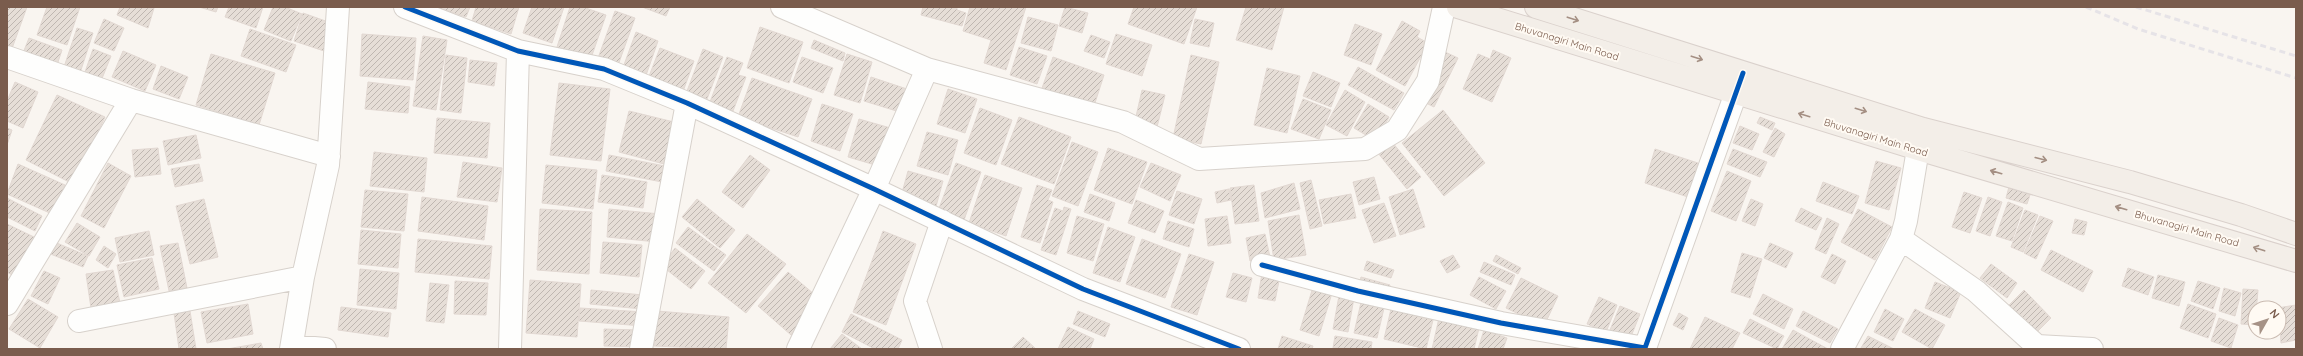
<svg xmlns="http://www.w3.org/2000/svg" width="2303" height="356" font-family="Quicksand,sans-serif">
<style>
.building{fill:url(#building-hatch);stroke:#e2d8d2}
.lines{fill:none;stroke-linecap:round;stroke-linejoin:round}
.minor-casing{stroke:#d7d1cb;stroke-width:24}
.major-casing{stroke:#dad1cc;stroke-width:24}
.minor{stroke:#fefefd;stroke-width:22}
.major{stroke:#f3eee8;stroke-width:22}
.rail{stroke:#e6e3e7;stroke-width:3;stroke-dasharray:6 4;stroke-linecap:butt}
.cycleway-casing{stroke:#fffaf3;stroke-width:8}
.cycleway{stroke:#0057b8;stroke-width:5}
.oneway{stroke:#a48f83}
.labels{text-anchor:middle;stroke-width:4;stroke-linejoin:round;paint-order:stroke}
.street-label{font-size:10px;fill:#7a5c4d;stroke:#fffaf3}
</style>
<defs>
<pattern id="building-hatch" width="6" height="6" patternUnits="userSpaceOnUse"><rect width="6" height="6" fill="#e6ded7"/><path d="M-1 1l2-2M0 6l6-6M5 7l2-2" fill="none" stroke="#bfb7b1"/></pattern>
</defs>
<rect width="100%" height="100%" fill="#f9f5f0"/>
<path class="building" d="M7,7H27L10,54L7,53Z
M47,7H80L67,45L37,35Z
M120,7L154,8L148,28L117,15Z
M199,7H218L216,12Z
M229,7H263L256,28L225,17Z
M273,7H285L302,14L291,41L264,30Z
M435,7H470L466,17Z
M476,7H519L511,34L472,21Z
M532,7H564L552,43L523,33Z
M570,7H583L606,15L590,61L556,50Z
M642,7H670L666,16Z
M923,7H957V10L966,13L962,26L921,15Z
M970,7H1026L1006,70L984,63L991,40L963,31Z
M1065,7L1088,13L1082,33L1059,26Z
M1134,7H1197L1184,44L1128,24Z
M1246,7H1284L1272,50L1236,40Z
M615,11L635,18L617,68L597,61Z
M303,13L334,24L324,51L294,41Z
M1028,17L1058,25L1051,51L1021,43Z
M104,19L124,28L114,51L94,43Z
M1195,19L1214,23L1209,47L1190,43Z
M1402,21L1420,31L1417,37L1428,43L1405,86L1376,70Z
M1355,24L1382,34L1371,65L1344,55Z
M760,27L803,42L789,83L747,68Z
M77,28L93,33L80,73L64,67Z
M250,29L296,45L286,72L241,56Z
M636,32L658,41L644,81L621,73Z
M362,34L416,38L413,80L360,76Z
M1116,34L1152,45L1142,76L1106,64Z
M1091,35L1110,42L1104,58L1084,51Z
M423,36L447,40L436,110L413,106Z
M29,38L62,50L55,71L21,58Z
M814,40L845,53L843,61L811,48Z
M1019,47L1047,56L1037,84L1010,75Z
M660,48L694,61L681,97L646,84Z
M93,49L111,56L101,81L84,75Z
M703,49L723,57L707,99L687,91Z
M1493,50L1511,58L1492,102L1463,89L1478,54L1490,59Z
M123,51L156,65L145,91L112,77Z
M1445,52L1458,58L1434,107L1422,101Z
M211,54L275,73L259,125L196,105Z
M847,54L872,62L860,103L834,95Z
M446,55L467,58L461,113L440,110Z
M1191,55L1219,62L1201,144L1173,138Z
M727,57L743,63L738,75L746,77L733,111L710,102Z
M802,57L833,68L823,93L793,82Z
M1053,57L1104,75L1093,109L1041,91Z
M470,60L497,63L494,86L468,82Z
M161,66L188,77L179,99L153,89Z
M1358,67L1404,93L1394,110L1348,85Z
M1267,68L1300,76L1287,133L1254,125Z
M1313,72L1340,83L1331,107L1303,96Z
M871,77L910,90L903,113L864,101Z
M752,78L812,99L798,137L738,117Z
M15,82L38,92L23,128L7,121V101Z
M368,82L410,87L408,113L365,109Z
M559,83L610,89L601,161L550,155Z
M948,89L977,99L965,133L937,124Z
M1142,90L1165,95L1157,127L1135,121Z
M1345,90L1365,102L1347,136L1326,125Z
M57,95L105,117L73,184L26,160Z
M1303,99L1331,110L1319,139L1291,129Z
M822,104L853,114L840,151L811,141Z
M1368,104L1389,117L1376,141L1354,128Z
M980,108L1012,120L996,165L964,153Z
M1443,110L1485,163L1444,196L1402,143Z
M629,111L674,122L664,164L619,152Z
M1019,117L1071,137L1054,184L1001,164Z
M1760,117L1775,123L1772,130L1757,123Z
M437,118L490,123L487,158L434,153Z
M859,119L894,129L882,167L848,157Z
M1740,126L1759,134L1752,150L1733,143Z
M7,128L12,130L7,145Z
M1775,128L1785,134L1774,157L1763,152Z
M927,132L958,140L948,175L917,166Z
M196,135L201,158L168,165L163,141Z
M1072,142L1098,152L1078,206L1052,196Z
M1392,142L1421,177L1407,189L1378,153Z
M158,148L161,174L135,177L132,150Z
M1108,148L1147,162L1132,204L1094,190Z
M1655,149L1698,163L1688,197L1645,183Z
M1733,149L1767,162L1760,177L1727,164Z
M374,152L427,158L424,192L370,186Z
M609,155L665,166L662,182L606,171Z
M750,155L770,170L743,208L722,192Z
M1876,161L1901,168L1889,210L1865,203Z
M463,162L502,168L497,202L457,197Z
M108,163L131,176L104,228L81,216Z
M956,163L981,172L964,220L938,211Z
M1151,163L1181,175L1170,201L1140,187Z
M18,164L65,185L52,214L7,194Z
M199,164L203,181L175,187L171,169Z
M546,165L597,170L593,209L542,203Z
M908,171L943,181L935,210L900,200Z
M1727,171L1751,181L1736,221L1711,211Z
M602,175L647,182L643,208L598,202Z
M985,175L1022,188L1006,236L969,223Z
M1374,177L1380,199L1359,205L1353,182Z
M1311,180L1322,226L1310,229L1300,183Z
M1823,182L1859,196L1852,214L1816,201Z
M1294,183L1300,209L1265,218L1261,193Z
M2010,183L2032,189L2027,204L2006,198Z
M1037,185L1052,190L1048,200L1053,202L1040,243L1021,237Z
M1254,185L1259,221L1235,224L1230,188Z
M1229,189L1231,200L1217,203L1215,192Z
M1413,189L1425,227L1400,235L1389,197Z
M365,190L408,194L404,231L361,227Z
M1177,191L1202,199L1194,224L1169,215Z
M1964,192L1982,198L1970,233L1952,227Z
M1090,194L1115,203L1109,221L1084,212Z
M1351,194L1356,218L1324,224L1319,200Z
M422,197L488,206L484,240L418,231Z
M1988,197L2002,202L1990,236L1976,231Z
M7,198L42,216L35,231L7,217Z
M204,199L218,257L190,264L176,206Z
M697,199L735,230L720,248L682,217Z
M1751,199L1763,204L1755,226L1742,221Z
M1136,200L1164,211L1155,233L1128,223Z
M2008,202L2023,208L2012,241L1996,236Z
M1384,203L1396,236L1374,243L1362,210Z
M1064,207L1071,209L1056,255L1041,250L1055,208L1063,211Z
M1801,208L1822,218L1816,230L1795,221Z
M540,209L592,212L589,274L537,270Z
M609,209L660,214L657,242L607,237Z
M1858,209L1892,227L1875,260L1841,242Z
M2025,210L2038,215L2023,252L2011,247Z
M1299,215L1306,255L1274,260L1268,221Z
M1077,216L1104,224L1093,261L1067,253Z
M1227,216L1231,243L1208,246L1205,219Z
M2040,216L2053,221L2036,259L2024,253Z
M1827,218L1839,224L1826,254L1815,249Z
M2075,219L2087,222L2084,235L2072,233Z
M1168,221L1194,229L1189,247L1163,239Z
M77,223L100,237L89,256L65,242Z
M7,224L36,238L17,278L7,272Z
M688,227L726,255L714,271L676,243Z
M1108,227L1135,237L1120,282L1093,273Z
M361,230L401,234L398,268L358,264Z
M149,231L154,255L120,262L115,238Z
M883,231L916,244L886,325L853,312Z
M747,234L786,264L746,313L708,283Z
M1265,234L1270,257L1250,261L1246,238Z
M418,239L492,246L489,279L415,272Z
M1142,239L1181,254L1165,298L1126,284Z
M52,241L88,256L83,267L48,253Z
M603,242L642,245L639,277L600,273Z
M178,243L187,288L169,291L160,246Z
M1770,243L1793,253L1786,268L1764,258Z
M104,246L116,254L108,268L96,260Z
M675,248L705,271L691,289L662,266Z
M2051,250L2093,271L2083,292L2041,270Z
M1742,253L1762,259L1750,298L1731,292Z
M1189,254L1214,262L1197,315L1171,307Z
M1832,254L1846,261L1835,284L1821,277Z
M1453,255L1460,267L1447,273L1440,261Z
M1496,255L1521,268L1518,274L1493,261Z
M152,258L159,289L124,297L117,265Z
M1367,261L1394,270L1391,278L1364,270Z
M1484,262L1515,275L1511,285L1480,272Z
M1991,264L2017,283L2007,298L1980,278Z
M2128,268L2154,277L2148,295L2122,286Z
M360,269L399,273L396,309L357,305Z
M113,270L120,303L91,308L86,274Z
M44,271L60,278L48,304L31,296Z
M788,272L821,300L791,335L758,306Z
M1233,273L1252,278L1246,302L1226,297Z
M1262,273L1280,276L1275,301L1258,298Z
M2158,275L2185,282L2179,306L2152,298Z
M1361,277L1390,285L1388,293L1359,286Z
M1479,277L1506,291L1496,309L1470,295Z
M1521,278L1558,296L1544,326L1506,308Z
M530,280L581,284L577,337L526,333Z
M455,281L488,283L486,315L454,314Z
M2198,281L2220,288L2213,309L2191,301Z
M1935,282L1961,292L1950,318L1925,308Z
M430,283L449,285L444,323L426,321Z
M1313,287L1332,293L1319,336L1300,330Z
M2224,288L2241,293L2235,316L2219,311Z
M2243,289L2258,290L2255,325L2241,324Z
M591,290L643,295L642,309L590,304Z
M1340,290L1355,292L1348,332L1333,329Z
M2024,290L2051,318L2036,333L2009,305Z
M1763,294L1793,309L1784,329L1753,314Z
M1599,297L1617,305L1606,332L1587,324Z
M1362,298L1385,304L1377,338L1354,333Z
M28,299L58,317L40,348L9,329Z
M248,304L253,334L207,343L201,312Z
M2188,304L2216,314L2208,338L2180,328Z
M2296,305V340L2281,343L2279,308H2277Z
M1620,306L1640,314L1630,339L1610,330Z
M341,307L391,313L388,337L338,330Z
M580,308L644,312L643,326L579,321Z
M1391,309L1433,320L1426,349L1384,339Z
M1885,309L1904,319L1893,341L1874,332Z
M1915,309L1945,325L1932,349L1902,332Z
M190,311L196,349H179L174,313Z
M657,311L729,317L726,349L654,346Z
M1078,311L1110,324L1105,337L1073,324Z
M1803,311L1838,329L1830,343L1796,326Z
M1679,313L1688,318L1683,330L1673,325Z
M851,314L902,340L898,349H875L842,332Z
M1705,317L1740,333L1732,349H1690Z
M1439,318L1479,328L1474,349H1432Z
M2219,318L2238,325L2231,348L2211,341Z
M1750,319L1784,336L1777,349L1743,333Z
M1068,327L1094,339L1090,349H1058Z
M604,329L639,330V347L604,346Z
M1484,330L1507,338L1503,349H1478Z
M1793,330L1828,349H1782Z
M842,334L862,349H830Z
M1282,336L1313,346L1312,349H1278Z
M1335,336L1372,342L1371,349L1333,348Z
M1868,336L1894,349H1864L1861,348Z
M1023,337L1036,349H1011Z
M261,343L263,349H227Z"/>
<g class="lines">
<g class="minor-casing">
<path id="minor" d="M405,7L518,51L604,69L687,103L874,189L1083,289L1239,349
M782,7L927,69L874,189L798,349
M7,57L131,100L329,156
M927,69L1123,122L1199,159L1365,149L1397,130L1428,81L1444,7
M1901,239L1976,291L2037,346L2092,349
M1262,265L1358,291L1501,323L1645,348L1742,76
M7,304L131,100
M79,321L303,277
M292,346L325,349
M291,349L303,277L328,165L338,7
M510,349L518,51
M641,349L687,103
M931,349L915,301L942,221
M1842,349L1901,239L1906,221L1918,149"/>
</g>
<g class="major-casing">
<path id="major" d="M1458,7L1918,149L2296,261
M1536,7L1923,129L2130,182L2241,215L2296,234"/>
</g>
<use href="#minor" class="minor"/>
<use href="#major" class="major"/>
<path class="rail" d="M2086,7L2138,29L2296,78
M2136,7L2296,56"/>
<g class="cycleway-casing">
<path id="cycleway" d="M405,7L518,51L604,69L687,103L874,189L1083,289L1239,349
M1262,265L1358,291L1501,323L1645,348L1743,73"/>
</g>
<use href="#cycleway" class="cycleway"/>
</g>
<defs><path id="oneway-shaft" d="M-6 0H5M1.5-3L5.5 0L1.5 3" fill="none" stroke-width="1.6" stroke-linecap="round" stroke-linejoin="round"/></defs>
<g class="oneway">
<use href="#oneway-shaft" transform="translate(1573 19) rotate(18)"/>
<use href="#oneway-shaft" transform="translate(1697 58) rotate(18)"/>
<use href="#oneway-shaft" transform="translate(1861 110) rotate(17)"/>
<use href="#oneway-shaft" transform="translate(1804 115) rotate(-163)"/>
<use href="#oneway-shaft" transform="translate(2041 159) rotate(14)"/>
<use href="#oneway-shaft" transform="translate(1996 172) rotate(-164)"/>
<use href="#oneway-shaft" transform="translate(2121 208) rotate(-164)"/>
<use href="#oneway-shaft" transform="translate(2259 249) rotate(-162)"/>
</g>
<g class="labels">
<g class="street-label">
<text transform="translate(1567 41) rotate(17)" y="4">Bhuvanagiri Main Road</text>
<text transform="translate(1876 137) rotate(17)" y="4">Bhuvanagiri Main Road</text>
<text transform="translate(2187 228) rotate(16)" y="4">Bhuvanagiri Main Road</text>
</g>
</g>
<rect width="2303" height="356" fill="none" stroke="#7a5c4d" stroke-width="16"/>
<g transform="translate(2267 320) rotate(51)"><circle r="19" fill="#fffaf3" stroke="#cabbb1"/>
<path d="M0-3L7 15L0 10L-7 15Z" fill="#a69286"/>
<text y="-6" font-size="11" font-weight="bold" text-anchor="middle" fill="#7a5c4d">N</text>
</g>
</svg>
